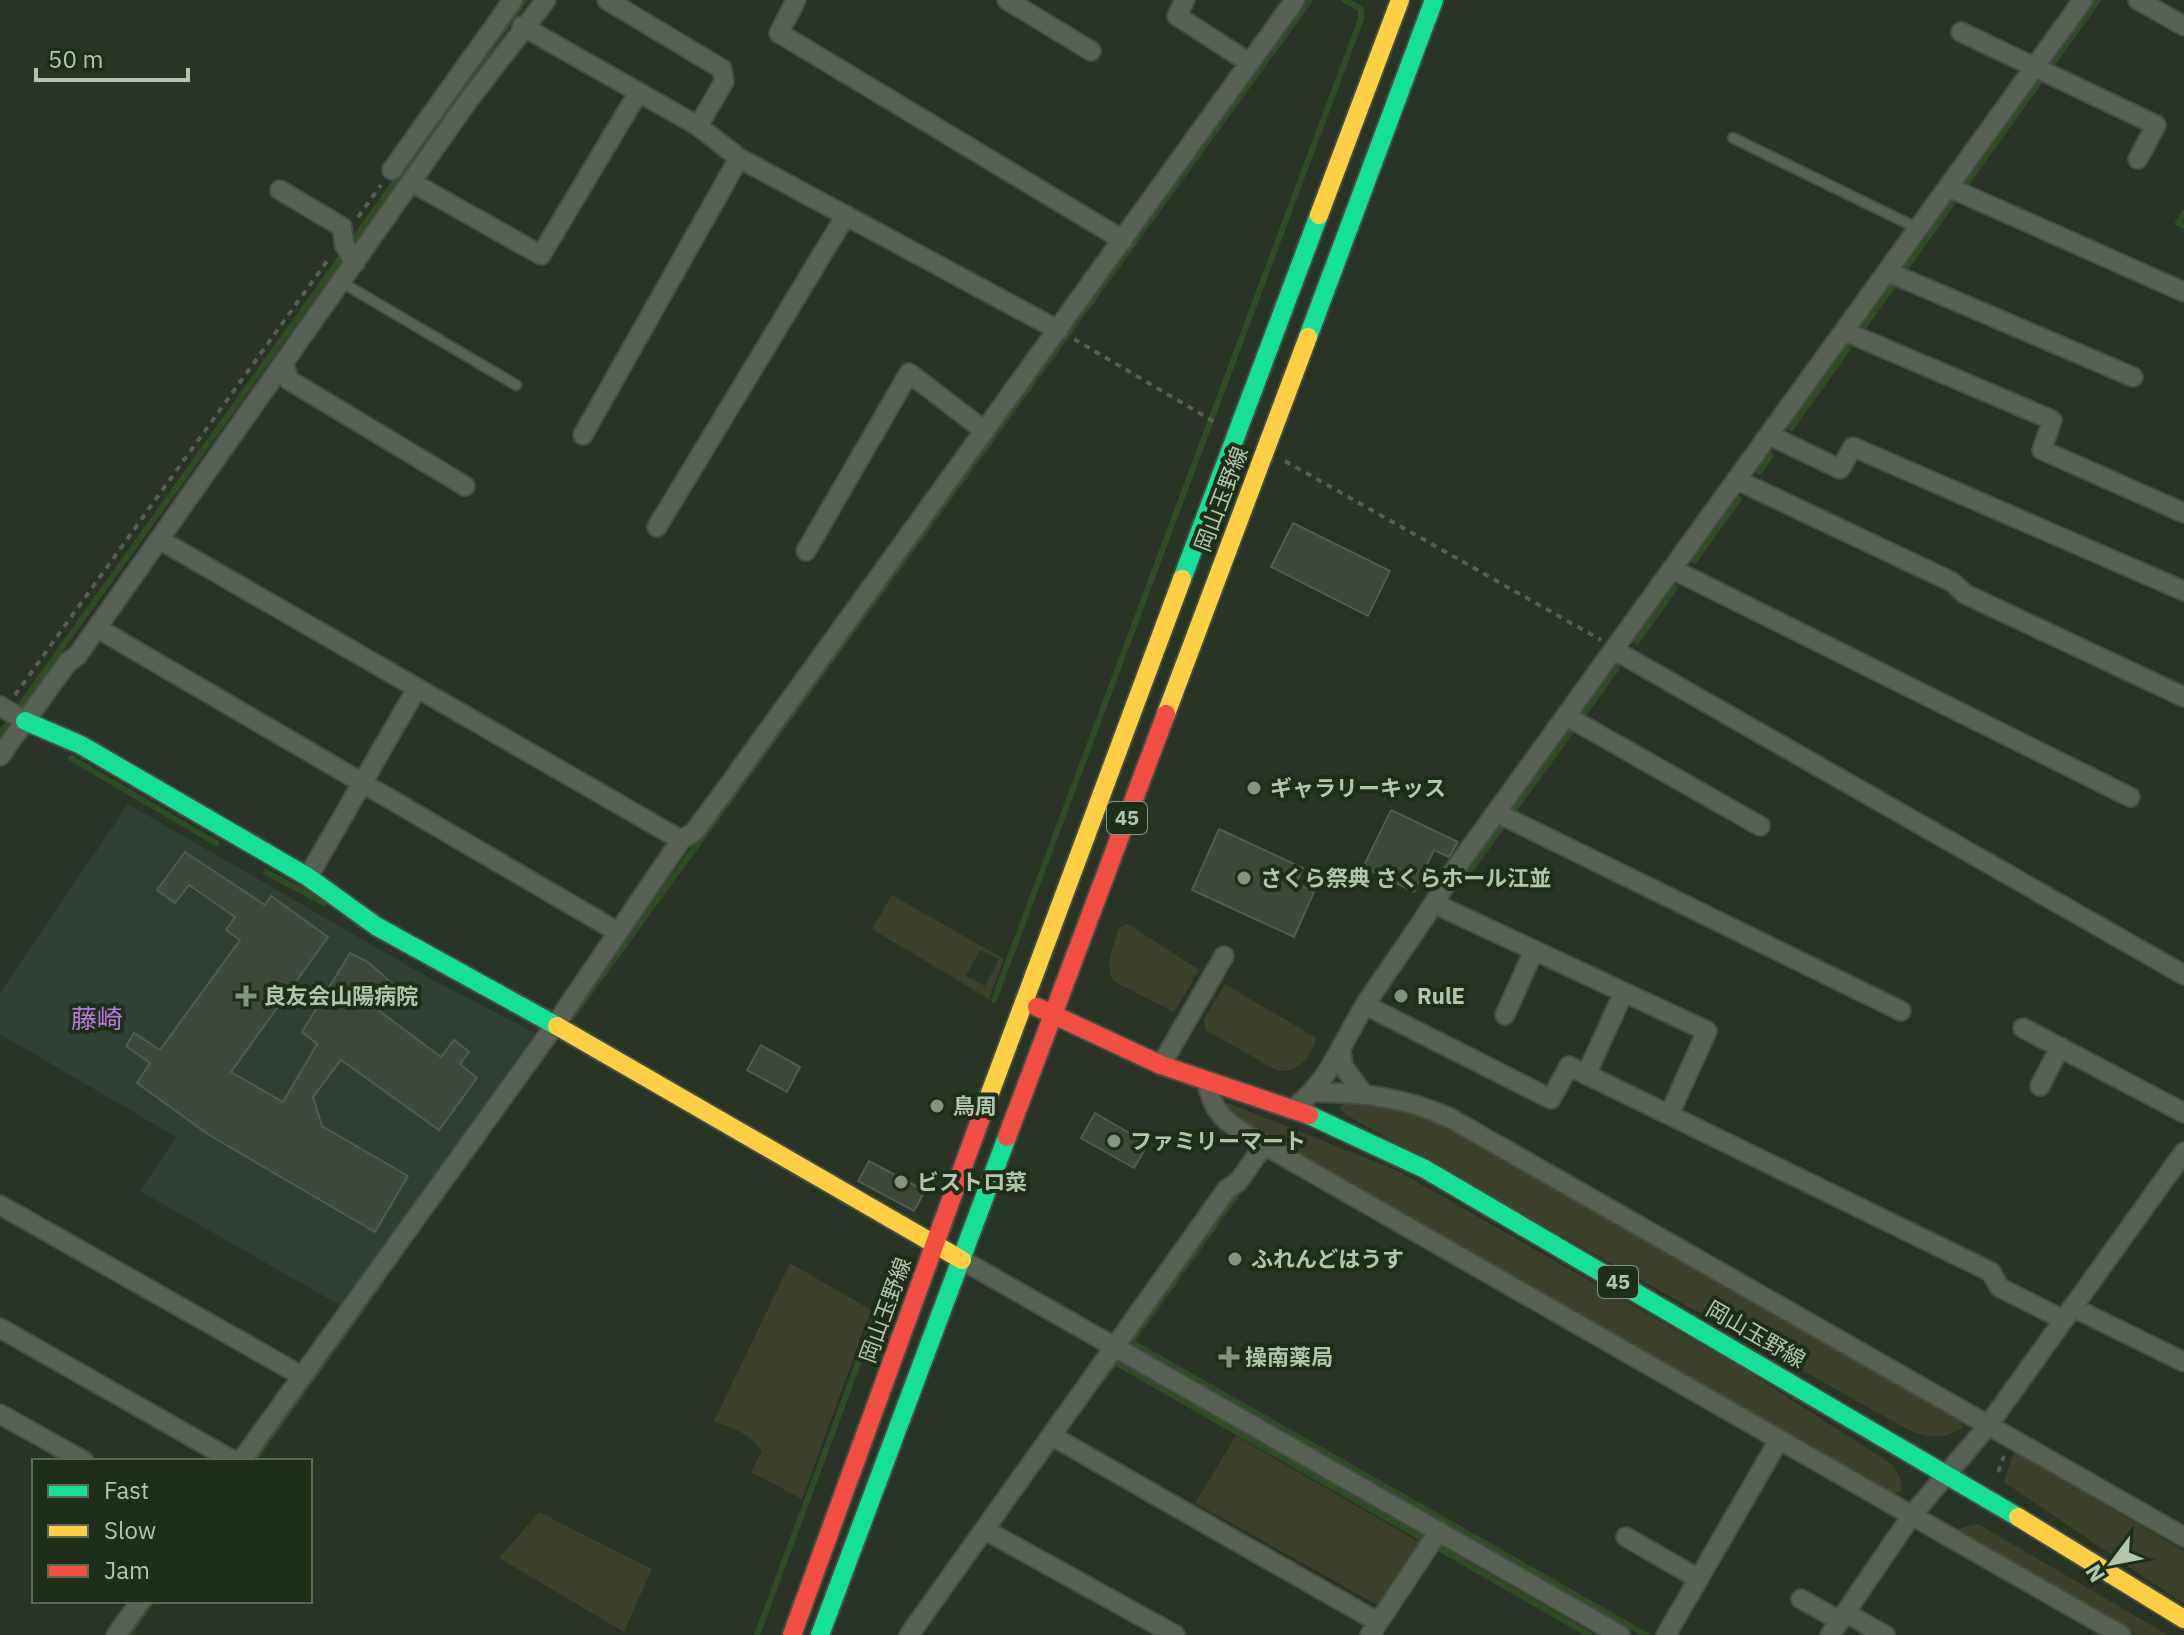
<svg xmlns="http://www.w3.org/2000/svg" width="2184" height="1635" font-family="'IBM Plex Sans','Noto Sans JP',sans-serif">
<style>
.medical{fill:#314034}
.green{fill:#3e412a;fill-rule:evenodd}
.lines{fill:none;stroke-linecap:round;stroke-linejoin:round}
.stream{stroke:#2e4d25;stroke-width:6}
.building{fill:#3e493b;stroke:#505c4d;stroke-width:2}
.lane-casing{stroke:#464e44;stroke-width:13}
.street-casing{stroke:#464e44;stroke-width:22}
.fast-casing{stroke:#464e44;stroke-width:22}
.slow-casing{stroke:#464e44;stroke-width:22}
.jam-casing{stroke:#464e44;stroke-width:22}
.path{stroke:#586055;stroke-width:4;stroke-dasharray:6 6;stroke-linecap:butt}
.lane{stroke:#576255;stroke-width:9}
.street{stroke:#576255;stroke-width:18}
.fast{stroke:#16e098;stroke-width:18}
.slow{stroke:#ffcf43;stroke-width:18}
.jam{stroke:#f24e42;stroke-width:18}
.poi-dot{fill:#82937e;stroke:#1e2e19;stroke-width:3}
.labels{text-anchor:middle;stroke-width:8;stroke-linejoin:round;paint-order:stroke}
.shield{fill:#1e2e19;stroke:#869881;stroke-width:2}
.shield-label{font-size:20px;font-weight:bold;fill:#b2c6ae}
.street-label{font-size:22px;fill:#b2c6ae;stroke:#1e2e19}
.poi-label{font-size:22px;font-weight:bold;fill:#b2c6ae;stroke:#1e2e19;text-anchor:start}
.quarter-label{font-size:26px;fill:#b979e0;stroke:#1e2e19}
</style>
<rect width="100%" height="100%" fill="#293326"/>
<path class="medical" d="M128,804L429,978L535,1033L341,1306L140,1191L176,1137L0,1034V993Z"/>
<path class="green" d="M892,895L1004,959L989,999L872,929ZM980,950L999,959L985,986L966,976Z
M1128,924L1199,970L1174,1012L1113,981C1104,964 1114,946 1119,928Z
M1225,984L1316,1038C1312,1058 1296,1075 1276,1070L1206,1030L1204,1020Z
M1349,1101L1411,1112L1451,1127L1961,1420L1962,1428C1942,1441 1925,1438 1905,1428L1346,1115L1339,1107Z
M1226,1102L1396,1170L1744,1369L1893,1465L1900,1478L1902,1491L1891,1495L1350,1186L1223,1108Z
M790,1263L871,1310L802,1499L751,1472L762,1451C750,1433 733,1429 714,1421Z
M1236,1436L1421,1543L1379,1606L1195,1503Z
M2014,1452L2184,1551V1604L2004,1482Z
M539,1512L652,1569L624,1632L499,1558Z
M1978,1524L2168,1635H2137L1953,1530Z"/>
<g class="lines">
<path class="stream" d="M2184,213L2178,223L2184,226
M1791,428L2098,0
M1759,472L1771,455
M1694,561L1739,499
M1637,641L1675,588
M0,734L525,0
M71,758L216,843
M266,872L324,903
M1466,876L1617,668
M994,1000L1361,19V9L1344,0
M572,1017L1310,0
M1131,1342L1646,1635
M1131,1342L1237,1194
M1115,1362L1590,1635
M1097,1386L1117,1360
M253,1461L381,1282
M128,1635L152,1601
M757,1635L883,1296"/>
</g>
<path class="building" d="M1293,523L1390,571L1368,616L1271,567Z
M1391,810L1458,842L1449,857L1434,850L1414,892L1363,867Z
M1219,829L1303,868L1296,883L1314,892L1294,937L1192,890Z
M185,852L265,905L271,896L328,937L231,1072L283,1102L317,1044L302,1032L350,953L368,962L393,984L374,1007L441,1057L454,1040L469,1052L460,1064L477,1078L439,1130L341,1060L313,1097L322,1126L408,1176L375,1232L209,1135L137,1083L150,1063L126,1046L134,1033L160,1050L240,940L226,930L235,917L189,885L175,903L157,890Z
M761,1045L800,1067L787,1092L747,1070Z
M1095,1113L1148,1144L1134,1168L1081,1138Z
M869,1161L925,1191L914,1211L858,1181Z"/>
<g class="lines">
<g class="lane-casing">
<path id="lane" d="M1733,138L1919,229
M341,282L516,385"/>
</g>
<g class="street-casing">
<path id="street" d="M607,0L722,69L724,82L698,126
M796,0L779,33L1123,240
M1007,0L1091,51
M1185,0L1177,16L1250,63
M2138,0L2184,26
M522,26L698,126L739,158L1058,330
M1961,32L2156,125L2138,159
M392,170L513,0
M411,182L541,255L638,93
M1948,187L2184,292
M280,190L342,227L344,244L355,263
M1888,272L2133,377
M1846,332L2052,420L2042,450L2184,513
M284,364L289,380L465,486
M583,435L739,158
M1771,436L1840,469L1853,447L2184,591
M1739,481L1952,582L1965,594L2184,697
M657,527L846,215
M160,540L681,840
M806,551L909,373L985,431
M1674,570L2130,797
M97,628L618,932
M1616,651L2184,975
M0,706L25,721
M1568,717L1760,826
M0,756L68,662L77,656L468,101L546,0
M1497,813L1901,1011
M308,877L417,688
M1435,904L1707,1031L1669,1115
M1365,1005L1551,1099L1569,1066L1991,1272L1999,1287L2062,1319
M1505,1015L1534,950
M2023,1028L2184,1113
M1341,1051L1343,1066L1363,1093
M1161,1065L1224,956
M1586,1075L1624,992
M1207,1081C1213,1120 1234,1126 1264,1145L2121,1635
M2040,1086L2060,1047
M1315,1092C1363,1093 1405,1097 1450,1118L2184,1537
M1293,1109C1331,1080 1342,1041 1367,1002C1395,959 1427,918 1453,872L2083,0
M0,1205L302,1376
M962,1260L1620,1635
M2072,1307L2184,1362
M0,1328L234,1461
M0,1414L84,1461
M1052,1436L1378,1622
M241,1461L555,1025L681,840L694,832L728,786L1295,0
M985,1530L1175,1635
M1626,1537L1699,1579
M1801,1599L1840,1621
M1846,1613L1885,1635
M116,1635L141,1601
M909,1635L1227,1189L1238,1182L1264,1145
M1370,1635L1439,1531
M1666,1635L1779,1440
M1830,1635L1912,1515L1987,1427L2184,1152"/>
</g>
<g class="fast-casing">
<path id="fast" d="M1308,337L1434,0
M1182,579L1319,215
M25,721L81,745L308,877L376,926L557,1026
M1309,1115L1425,1169L2018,1517
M820,1635L1007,1137"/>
</g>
<g class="slow-casing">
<path id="slow" d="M1319,215L1400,0
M1166,714L1308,337
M557,1026L962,1260
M983,1112L1182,579
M2018,1517L2184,1619"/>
</g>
<g class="jam-casing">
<path id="jam" d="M1037,1007L1161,1065L1309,1115
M1007,1137L1166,714
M792,1635L983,1112"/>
</g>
<path class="path" d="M358,217L381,185
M1074,339L1218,424
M1285,461L1601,640
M15,695L330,257
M1998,1472L2004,1456"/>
<use href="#lane" class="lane"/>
<use href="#street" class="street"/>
<use href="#fast" class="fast"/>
<use href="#slow" class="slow"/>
<use href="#jam" class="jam"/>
</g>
<g class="poi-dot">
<circle cx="1254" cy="788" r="8"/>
<circle cx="1244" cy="878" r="8"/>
<path d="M242 984h8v8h8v8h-8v8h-8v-8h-8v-8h8z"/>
<circle cx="1401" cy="996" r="8"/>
<circle cx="937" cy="1106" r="8"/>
<circle cx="1114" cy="1141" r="8"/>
<circle cx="901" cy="1182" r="8"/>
<circle cx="1235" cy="1259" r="8"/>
<path d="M1225 1345h8v8h8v8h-8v8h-8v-8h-8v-8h8z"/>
</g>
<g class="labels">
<g class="shield">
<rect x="1107" y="802" width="40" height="32" rx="6"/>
<rect x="1598" y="1266" width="40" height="32" rx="6"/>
</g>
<g class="shield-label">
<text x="1127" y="825">45</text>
<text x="1618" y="1289">45</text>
</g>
<g class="street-label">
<text transform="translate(1221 499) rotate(-69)" y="8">岡山玉野線</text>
<text transform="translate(885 1310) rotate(-70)" y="8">岡山玉野線</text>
<text transform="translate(1756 1334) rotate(30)" y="8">岡山玉野線</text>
</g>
<g class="poi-label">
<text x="1270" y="796">ギャラリーキッス</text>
<text x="1260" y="886">さくら祭典 さくらホール江並</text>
<text x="264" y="1004">良友会山陽病院</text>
<text x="1417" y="1004">RulE</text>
<text x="953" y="1114">鳥周</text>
<text x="1130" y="1149">ファミリーマート</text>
<text x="917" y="1190">ビストロ菜</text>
<text x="1251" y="1267">ふれんどはうす</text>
<text x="1245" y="1365">操南薬局</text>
</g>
<g class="quarter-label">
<text x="97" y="1028">藤崎</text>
</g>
</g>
<rect x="32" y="1459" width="280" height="144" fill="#1e2e19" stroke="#596b55" stroke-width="2"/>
<rect x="48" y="1485" width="40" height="12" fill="#16e098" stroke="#596b55" stroke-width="2"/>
<text x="104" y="1499" font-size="24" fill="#b2c6ae">Fast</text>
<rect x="48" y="1525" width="40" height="12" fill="#ffcf43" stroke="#596b55" stroke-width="2"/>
<text x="104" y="1539" font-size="24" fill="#b2c6ae">Slow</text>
<rect x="48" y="1565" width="40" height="12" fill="#f24e42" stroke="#596b55" stroke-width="2"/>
<text x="104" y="1579" font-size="24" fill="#b2c6ae">Jam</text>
<g transform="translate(2112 1563) rotate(238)" stroke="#1e2e19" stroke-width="6" paint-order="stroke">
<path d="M0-6L14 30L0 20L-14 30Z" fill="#b2c6ae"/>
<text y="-12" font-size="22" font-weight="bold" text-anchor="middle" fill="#b2c6ae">N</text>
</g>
<path d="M36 68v12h152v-12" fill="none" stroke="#b2c6ae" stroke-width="4"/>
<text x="48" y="68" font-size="24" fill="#b2c6ae" stroke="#1e2e19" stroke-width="6" paint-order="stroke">50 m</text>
</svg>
